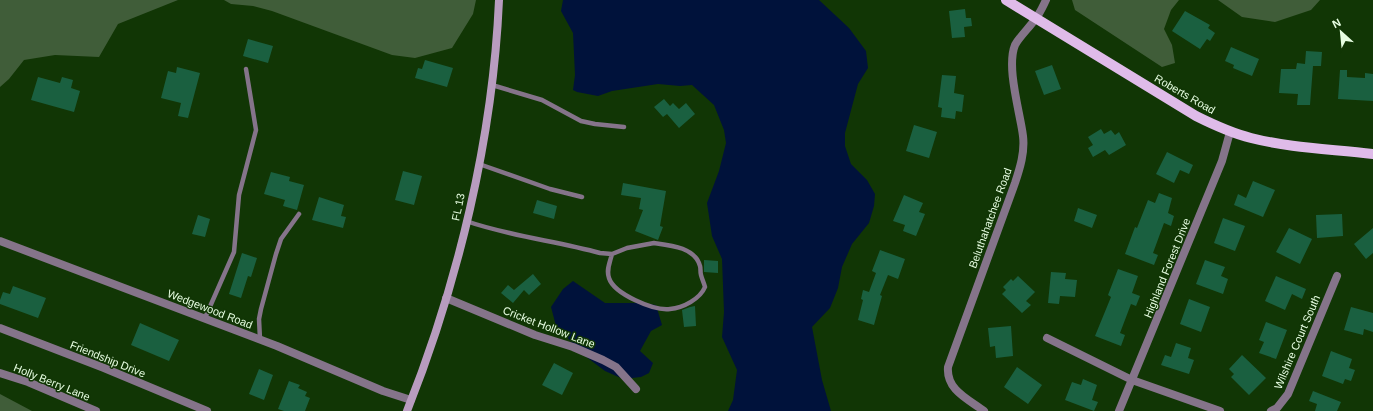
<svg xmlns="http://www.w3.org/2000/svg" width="1373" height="411" font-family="Helvetica,sans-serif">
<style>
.green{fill:#405d39}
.water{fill:#00123b}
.building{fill:#1a6040}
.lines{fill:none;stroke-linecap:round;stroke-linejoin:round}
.lane{stroke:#85748a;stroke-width:4.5}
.street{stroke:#85748a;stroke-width:8}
.secondary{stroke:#b89cbf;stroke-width:8}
.primary{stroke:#dfbbe9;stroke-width:10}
.labels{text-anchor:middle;stroke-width:3;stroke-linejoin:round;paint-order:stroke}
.street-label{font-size:11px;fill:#e6fde1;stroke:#113605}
</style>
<rect width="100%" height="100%" fill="#113605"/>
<path class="green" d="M0,0H178L118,24L99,57L55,55L24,60L9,79L0,87Z
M224,0H476L473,14L452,48L415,58L392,55L272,11L253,6L231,4Z
M1072,0H1179L1171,10L1164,29L1172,45L1175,63L1162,67L1075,10Z
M1218,0H1320L1311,10L1275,22L1242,17Z
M0,394L32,411H0Z"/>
<path class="water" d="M563,0H819L849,28L866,51L868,68L858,84L845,133V146L851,164L867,180L875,194L874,206L869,223L852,244L842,267L838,288L830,308L812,327L822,380L831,411H728L733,400L737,370L722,337L724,312L722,259L712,236L707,203L719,171L726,143L724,130L714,105L692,85L680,86L658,84L612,91L598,96L577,92L573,90L575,75L573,33L561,11Z
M573,281L605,303H641L656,305L662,325L651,331L640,351L653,363L649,373L641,377L623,379L605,371L585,356L556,326L551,307L563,289Z"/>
<path class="building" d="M965,9L966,18H971L972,26L964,27L965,37L952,38L949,11Z
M1185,11L1210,25L1208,28L1215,33L1210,41L1207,39L1200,49L1172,31Z
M248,39L273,46L268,63L243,56Z
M1231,47L1259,59L1252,76L1233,68L1234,65L1225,61Z
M1306,51L1322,52L1321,66H1313L1310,105H1297L1298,94L1279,93L1281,69H1296L1297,63L1305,64Z
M425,60L453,68L447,87L415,78L418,68L422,69Z
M1052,65L1061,89L1044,95L1035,71Z
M177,67L200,73L188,118L178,116L181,103L161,98L168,71L176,73Z
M1340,70H1347V77L1365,78V73L1373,74V101L1338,99Z
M942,75L956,76L954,93L964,95L962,112L956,111L955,119L941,117L942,108L938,107Z
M38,77L60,83L62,77L73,80L71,88L80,91L74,112L31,100Z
M664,99L670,106L673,103L679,109L686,103L695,114L679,128L667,114L663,117L654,107Z
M914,125L937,132L929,158L906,151Z
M1101,129L1104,134L1111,130L1115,135L1119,132L1126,145L1109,155L1105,150L1093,157L1088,148L1093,145L1088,137Z
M1167,152L1193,165L1189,174L1180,170L1174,183L1156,174Z
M403,171L422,176L414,205L395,200Z
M271,172L290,177L289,181L304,185L297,210L283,206L285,200L264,194Z
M1253,181L1275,190L1263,217L1234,205L1238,194L1246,198Z
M623,183L666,191L660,226L663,227L658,240L635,231L643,210L639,209L641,198L621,195Z
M1159,193L1172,198L1168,213L1174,216L1171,226L1164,223L1153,253L1158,255L1154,265L1125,254L1135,227L1137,228L1148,200L1155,203Z
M904,195L923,203L919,212L925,214L916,236L903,231L905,225L893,221Z
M319,197L344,205L341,216L346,217L343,228L312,220Z
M537,200L557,206L554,219L533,213Z
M1078,208L1097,215L1092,228L1074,221Z
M1342,214L1343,236L1317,238L1316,215Z
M198,215L210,219L205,237L192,234Z
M1223,218L1245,226L1235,251L1214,243Z
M1289,228L1312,239L1300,264L1276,252Z
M1373,228V253L1366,259L1354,244Z
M880,250L905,259L898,279L888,275L880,295L882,296L874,325L858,320L863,300L861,299L863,290L869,292L876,273L872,271Z
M242,253L257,258L251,277L248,276L241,298L229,294Z
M704,260L718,261V273L704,272Z
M1205,260L1225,267L1221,276L1228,279L1223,294L1196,284Z
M1118,269L1138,276L1132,293L1140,296L1136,306L1131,304L1120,333L1125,335L1121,346L1095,336L1111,297L1108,295Z
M1051,272L1066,273L1065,279L1077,280L1075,297L1060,296L1059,304L1048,303Z
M533,274L541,284L529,295L524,290L513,303L501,293L508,285L514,290Z
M1018,276L1035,292L1026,301L1031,305L1022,313L1002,294L1006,290L1003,287L1011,279L1013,281Z
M1276,276L1306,289L1302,299L1292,294L1285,310L1265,301Z
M13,286L46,298L38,318L0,304V300L3,292L10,294Z
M1189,299L1210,307L1201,332L1180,324Z
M695,306L696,326L684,327L682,310L690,307Z
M1351,307L1373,313V332L1364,329L1363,335L1344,330Z
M1266,322L1287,330L1276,359L1259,353L1264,342L1259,340Z
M140,323L179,340L169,361L131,345Z
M1011,326L1013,356L996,358L995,346L990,347L988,328Z
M1176,343L1191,348L1188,358L1194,360L1189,374L1161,365L1165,355L1171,357Z
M1331,351L1352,359L1349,368L1355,370L1351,381L1345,379L1343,384L1322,376Z
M1242,355L1266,378L1249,395L1231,377L1234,374L1229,369Z
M554,363L573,373L562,395L542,385Z
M1017,367L1042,385L1028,404L1004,387Z
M259,369L273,375L264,400L249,394Z
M1083,379L1097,385L1092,400L1098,402L1094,411L1065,400L1072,382L1081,385Z
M289,381L300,385L298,388L307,392L305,396L310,398L305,411H284L278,409Z
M1313,391L1341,402L1337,411H1315L1317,404L1309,401Z"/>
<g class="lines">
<path class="lane" d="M492,85L542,100L581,121L595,124L624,127
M479,164L550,189L582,197
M466,221C509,236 556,241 600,253L612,254
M654,243C669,245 695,247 700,266C701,269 700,272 701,275C702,279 704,283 705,287C700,299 683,308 670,309C654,311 614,294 609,278C606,270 610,262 612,254L627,248Z
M205,318L234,252L239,195L256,130L246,69
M260,339L259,319L261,309L276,254L281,239L299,214"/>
<path class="street" d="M0,241L277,346L383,391L411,400
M446,298L535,335L573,347L603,360L616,367L636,389
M0,328L104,368L207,411
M1047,338L1132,380L1220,411
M0,373L28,382L96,411
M984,411C968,399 946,390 948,367L1015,183C1020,168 1025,152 1023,136C1020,112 1006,67 1015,45C1020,36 1030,27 1036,18C1040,13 1043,6 1046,0
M1119,411L1222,161L1230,132
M1271,411L1277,408L1288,394L1337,276"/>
<path class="secondary" d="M407,411C458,283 493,138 499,0"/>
<path class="primary" d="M1006,0L1196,116C1214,125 1231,133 1251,138C1290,148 1332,149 1373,154"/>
</g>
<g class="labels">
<g class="street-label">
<text transform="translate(1185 94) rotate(30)" y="4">Roberts Road</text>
<text transform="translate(458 207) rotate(-78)" y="4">FL 13</text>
<text transform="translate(990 218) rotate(-70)" y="4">Beluthahatchee Road</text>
<text transform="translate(1167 268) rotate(-68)" y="4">Highland Forest Drive</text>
<text transform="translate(210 309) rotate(21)" y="4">Wedgewood Road</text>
<text transform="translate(549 327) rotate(21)" y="4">Cricket Hollow Lane</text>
<text transform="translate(1297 342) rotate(-67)" y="4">Wilshire Court South</text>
<text transform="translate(108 359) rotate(22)" y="4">Friendship Drive</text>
<text transform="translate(52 382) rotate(22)" y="4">Holly Berry Lane</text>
</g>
</g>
<g transform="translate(1341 32) rotate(333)" stroke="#113605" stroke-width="3" paint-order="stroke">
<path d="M0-3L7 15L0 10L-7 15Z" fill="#e6fde1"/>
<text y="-6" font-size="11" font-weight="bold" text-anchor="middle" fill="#e6fde1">N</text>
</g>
</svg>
